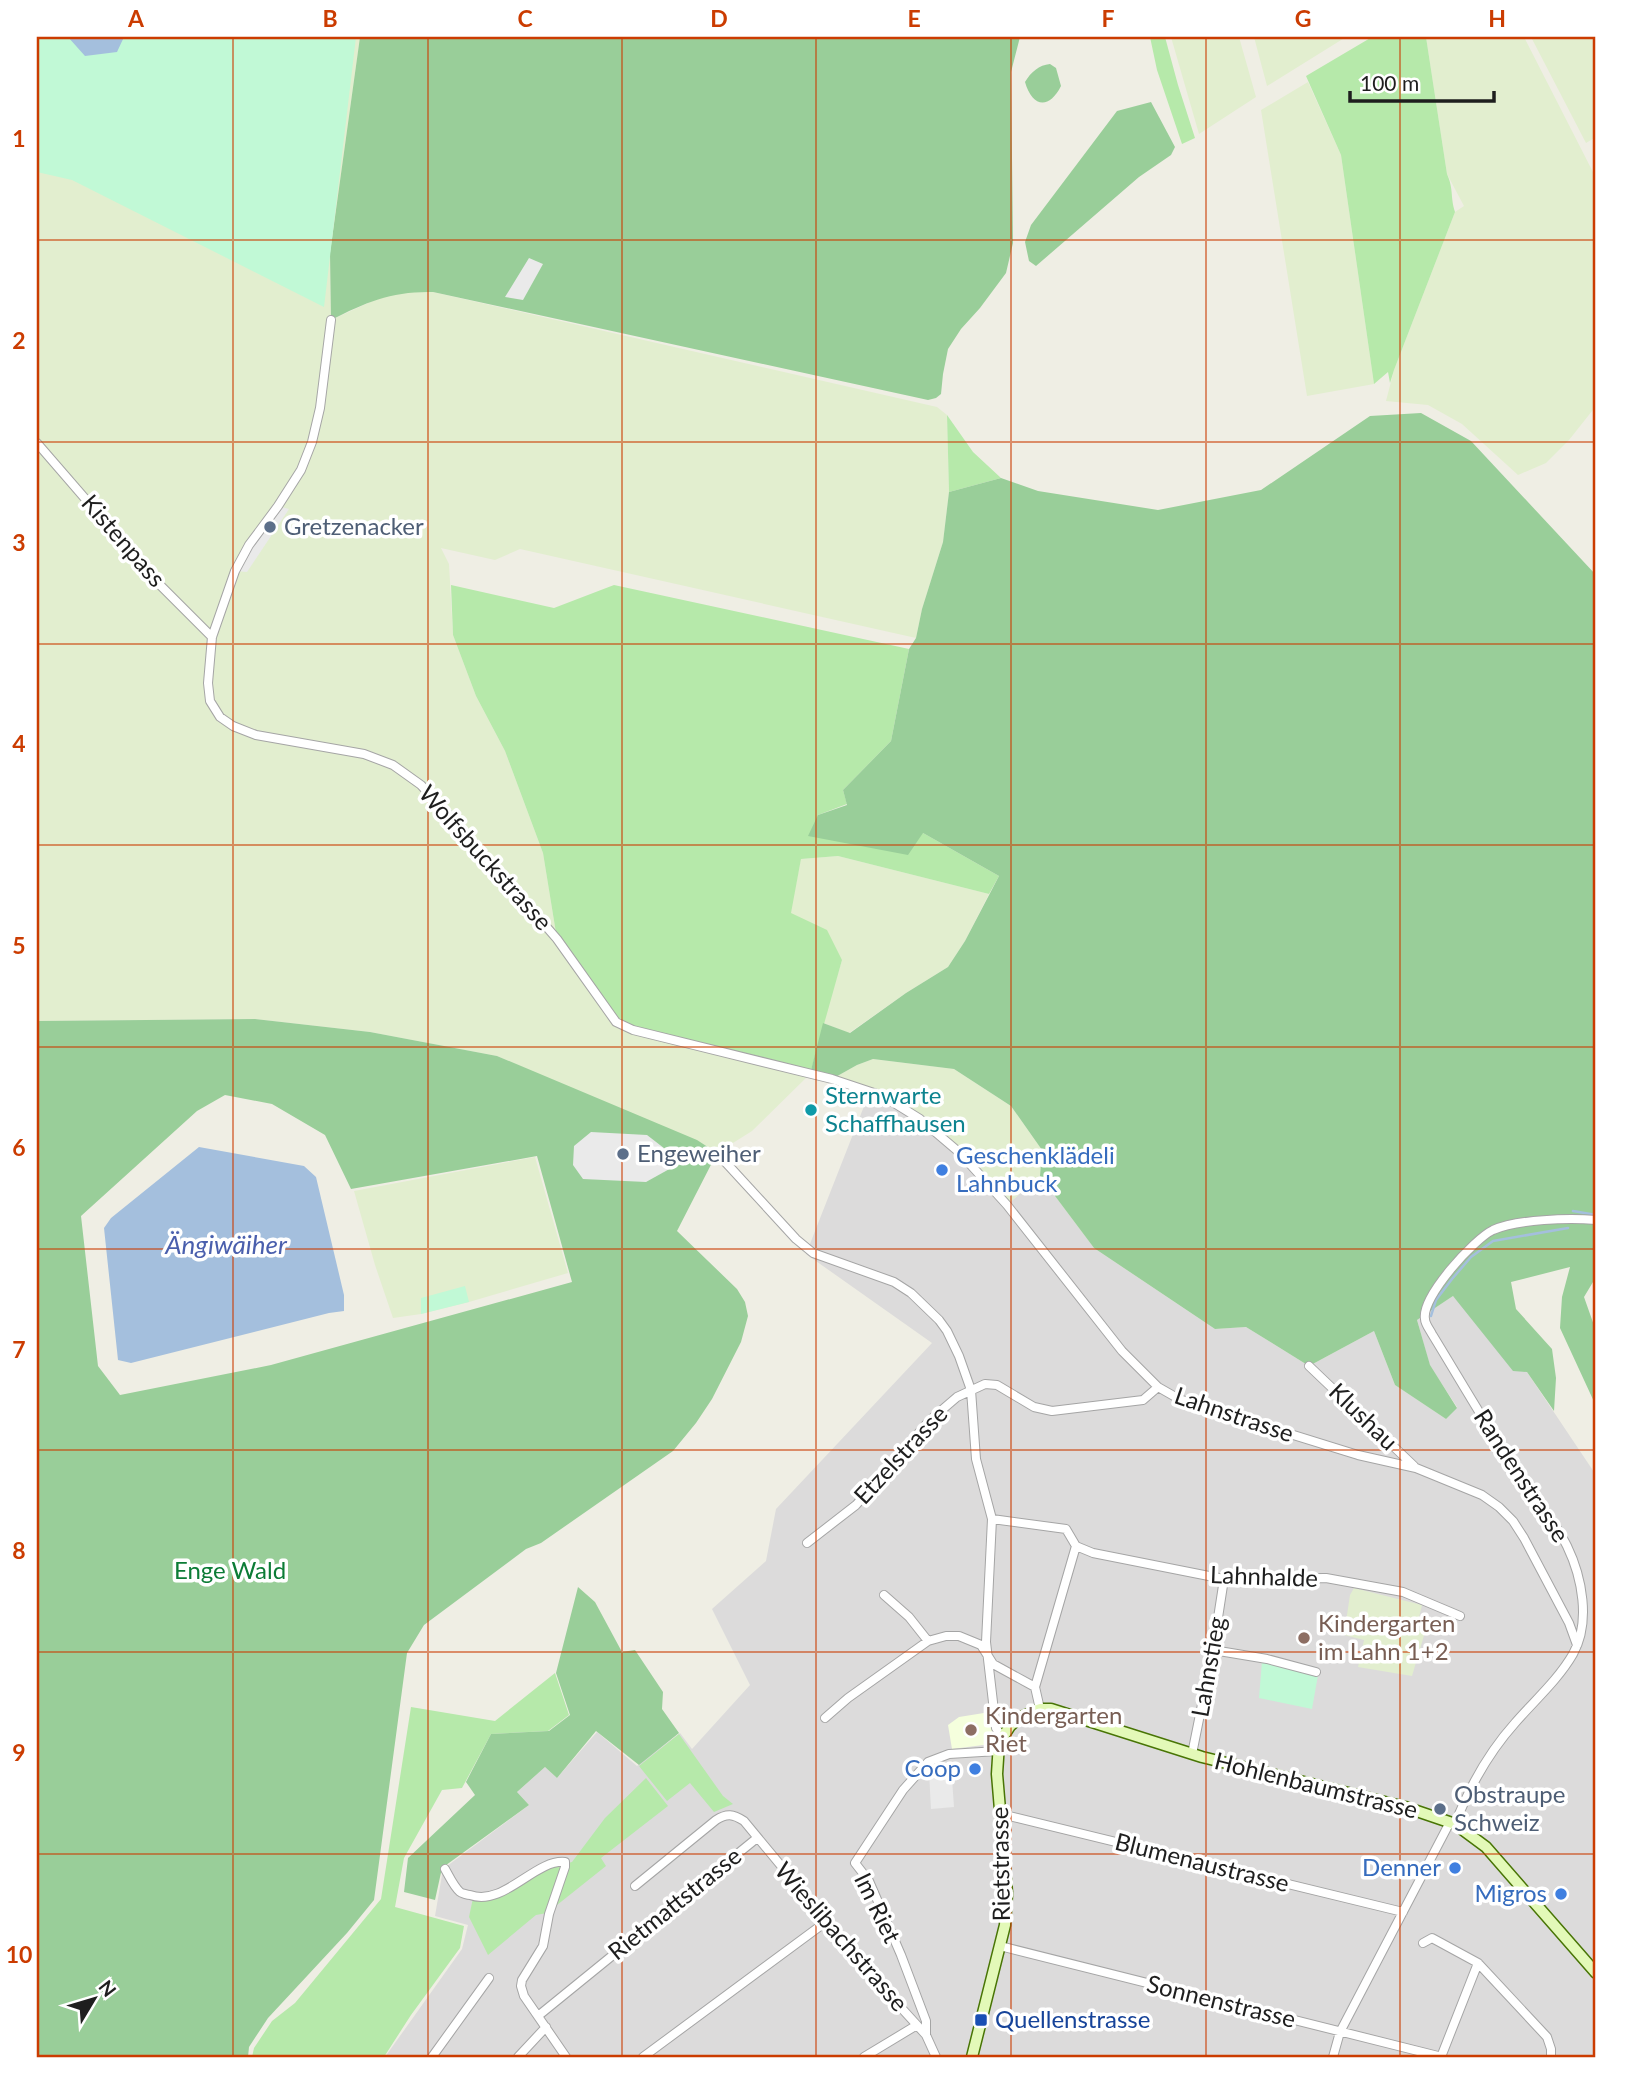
<svg xmlns="http://www.w3.org/2000/svg" width="1633" height="2094" font-family="Lato,sans-serif">
<style>
.residential{fill:#dcdbdb}
.education{fill:#f5ffdd}
.farmland{fill:#e2eecf}
.grass{fill:#b6e9aa}
.forest{fill:#99ce99;fill-rule:evenodd}
.park{fill:#c1f9d6}
.parking{fill:#eaeaea}
.water{fill:#a4bfdd}
.lines{fill:none;stroke-linecap:round;stroke-linejoin:round}
.stream{stroke:#a4bfdd;stroke-width:2.5}
.street-casing{stroke:#a5a5a5;stroke-width:10}
.secondary-casing{stroke:#487505;stroke-width:13}
.street{stroke:#fff;stroke-width:8}
.secondary{stroke:#e3f9b8;stroke-width:10}
.grid{fill:none;stroke:#cb3c01;stroke-width:2;stroke-opacity:0.55}
.service-dot{fill:#5c6f8a;stroke:#fff;stroke-width:2.5}
.culture-dot{fill:#0f9aa8;stroke:#fff;stroke-width:2.5}
.shop-dot{fill:#3f7fe0;stroke:#fff;stroke-width:2.5}
.education-dot{fill:#8d6e63;stroke:#fff;stroke-width:2.5}
.transit-dot{fill:#1a4fb4;stroke:#fff;stroke-width:2.5}
.labels{text-anchor:middle;stroke-width:7;stroke-linejoin:round;paint-order:stroke}
.service-label{font-size:24px;fill:#4e5e75;stroke:#fff;text-anchor:start}
.street-label{font-size:24px;fill:#1e1e1e;stroke:#fff}
.culture-label{font-size:24px;fill:#0d838f;stroke:#fff;text-anchor:start}
.shop-label{font-size:24px;fill:#366cbe;stroke:#fff;text-anchor:end}
.park-label{font-size:24px;fill:#0c7c36;stroke:#fff}
.education-label{font-size:24px;fill:#785e54;stroke:#fff;text-anchor:start}
.transit-label{font-size:24px;fill:#164399;stroke:#fff;text-anchor:start}
.water-label{font-size:26px;font-style:italic;fill:#4a5fad;stroke:#fff}
.neatline{fill:none;stroke:#cb3c01;stroke-width:2.5}
.grid-label{font-size:23px;text-anchor:middle;font-weight:bold;fill:#cb3c01}
</style>
<rect width="100%" height="100%" fill="#efeee4"/>
<path class="residential" d="M870,1091L920,1119L1007,1205L1040,1176L1094,1248L1215,1329L1246,1327L1309,1366L1374,1331L1395,1385L1446,1419L1457,1407L1430,1366L1417,1320L1453,1296L1527,1372L1596,1475V2057H385L462,1949L468,1925L435,1916L443,1869L529,1805L517,1792L545,1767L557,1778L597,1732L637,1766L680,1733L692,1749L750,1685L712,1609L766,1561L776,1509L932,1343L806,1254Z"/>
<path class="education" d="M990,1712L993,1735L991,1744L952,1749L948,1725L959,1717Z"/>
<path class="farmland" d="M148,37H360L330,253L331,320L379,298L410,291L433,292L937,407L947,415L949,492L943,542L922,609L916,638L520,549L495,560L441,548L449,564L453,635L476,696L505,751L543,853L557,939L810,1074L752,1131L717,1153L497,1056L370,1032L255,1019L37,1021V172Z
M1171,37H1239L1256,97L1199,134Z
M1254,37H1346L1267,86Z
M1426,37H1524L1596,178V406L1569,440L1546,463L1518,475L1462,424L1428,405L1386,401L1394,370L1455,212L1464,206L1447,174Z
M1531,37H1596V137L1586,143Z
M1308,82L1341,155L1374,384L1307,396L1261,110Z
M838,856L989,894L965,941L948,967L906,993L849,1033L823,1023L842,960L790,913L801,859Z
M873,1059L954,1069L1011,1106L1042,1150L1040,1176L1007,1205L960,1153L883,1096L832,1079L857,1065Z
M535,1157L568,1273L469,1302L421,1314L393,1318L375,1265L354,1191Z
M1354,1588L1422,1605L1416,1630L1425,1632L1412,1676L1358,1667L1364,1640L1344,1635L1350,1595Z"/>
<path class="grass" d="M1150,37H1165L1178,85L1195,138L1182,144L1157,70Z
M1372,37H1426L1447,174C1454,190 1450,196 1455,212L1394,370L1390,383L1388,372L1374,384L1341,155L1306,76Z
M947,415L973,452L1001,478L949,492Z
M451,585L554,608L614,585L909,649L891,741L843,790L847,804L818,815L923,833L999,876L989,894L838,856L801,859L791,913L827,930L842,960L810,1074L616,1022L557,939L543,853L505,751L476,696L453,635Z
M555,1673L569,1715L548,1731L491,1734L462,1788L442,1790L404,1858L395,1907L464,1926L460,1948L411,2015L384,2057H252L254,2048L272,2021L295,2003L381,1899L411,1707L495,1721Z
M679,1734L723,1796L733,1804L714,1812L690,1783L667,1801L639,1766Z
M646,1778L668,1806L601,1858L606,1866L547,1913L536,1915L488,1955L469,1917L473,1898L487,1899L550,1867L572,1862L605,1818Z"/>
<path class="forest" d="M360,37H1020L1011,72L1013,243L1006,273L980,308L961,329L948,349L943,374L941,394L936,398L928,400L433,292C393,291 366,302 331,320L330,253Z
M1050,64L1056,68L1061,86C1049,110 1032,107 1025,82C1031,72 1039,65 1050,64Z
M1151,102L1175,147L1171,155L1139,177L1036,266L1029,261L1025,242L1031,225L1117,111Z
M1421,413L1471,441L1596,575V1277L1584,1297L1596,1331V1406L1560,1328L1562,1297L1570,1267L1511,1282L1516,1309L1552,1349L1556,1378L1554,1411L1527,1372L1513,1371L1453,1296L1417,1320L1430,1365L1457,1408L1446,1419L1395,1385L1374,1331L1309,1366L1246,1327L1215,1329L1094,1248L1040,1176L1042,1150L1011,1106L954,1069L873,1059L857,1065L832,1079L810,1074L823,1023L850,1033L906,993L948,967L965,941L999,876L923,833L908,855L808,836L818,815L847,805L843,790L891,741L909,649L916,638L922,609L943,542L949,492L1001,478L1038,491L1158,510L1261,490L1370,416Z
M255,1019L370,1032L497,1056L697,1140L717,1153L677,1231L737,1289L745,1302L748,1316L741,1342L712,1399L696,1423L673,1451L541,1543L526,1549L424,1625L407,1653L374,1900L347,1933L268,2018L249,2047L248,2057H37V1021ZM225,1095L272,1104L325,1135L351,1189L537,1156L572,1282L271,1365L120,1395L98,1366L81,1216L197,1111Z
M578,1587L595,1602L622,1652L635,1650L663,1692L662,1709L679,1733L639,1765L596,1731L557,1778L545,1767L517,1792L529,1805L442,1868L435,1900L404,1892L408,1858L475,1795L466,1782L491,1734L549,1731L570,1715L556,1673Z"/>
<path class="park" d="M37,37H356L324,307L72,180L37,172Z
M465,1286L469,1302L421,1314V1298Z
M1262,1661L1318,1675L1312,1709L1259,1698Z"/>
<path class="parking" d="M529,258L543,264L523,300L505,297Z
M278,506L289,509L247,572L235,571Z
M591,1132L647,1135L682,1162L646,1182L583,1179L573,1165L574,1146Z
M951,1764L954,1807L931,1809L929,1772L936,1771L945,1765Z"/>
<path class="water" d="M68,37H124L117,52L85,56Z
M199,1147L304,1166L316,1177L344,1295V1311L329,1313L131,1363L118,1360L104,1228L111,1218Z"/>
<g class="lines">
<path class="stream" d="M1573,1211L1596,1215
M1431,1316L1436,1300L1452,1279L1471,1257L1493,1241L1568,1228"/>
<g class="street-casing">
<path id="street" d="M331,320L320,408L312,442L301,470L278,506L249,545L235,571L212,637L208,683L210,701L220,717L233,726L256,735L364,754L393,765L421,785L459,826L557,939L616,1022L633,1030L832,1079L883,1096L920,1119L960,1153L1007,1205L1122,1351L1158,1387L1179,1399L1248,1421L1358,1455L1416,1468L1482,1495L1499,1507L1513,1521L1524,1538L1569,1623L1577,1645
M37,443L159,584L212,637
M717,1153L796,1239L813,1253L894,1282L911,1293L939,1320L947,1331L959,1356L971,1390L976,1459L992,1519L986,1642L996,1728L1002,1737
M1309,1366L1414,1466
M992,1519L1066,1529L1076,1546L1093,1553L1224,1579L1326,1578L1403,1592L1460,1616
M807,1543L856,1505L929,1421L957,1397L985,1384L997,1385L1034,1407L1052,1411L1143,1400L1158,1387
M884,1595L909,1617L928,1641
M1213,1650L1267,1659L1316,1672
M1040,1709L1035,1687L1076,1546
M825,1718L848,1698L928,1641L946,1636H959L981,1645L993,1664L1035,1687
M1192,1754L1213,1650L1224,1579
M1001,1814L1403,1912
M1455,1824C1469,1788 1489,1752 1515,1723C1534,1701 1558,1680 1573,1654C1591,1622 1582,1577 1567,1546C1551,1514 1526,1487 1507,1457C1481,1416 1457,1375 1432,1334C1430,1330 1425,1324 1425,1319C1421,1297 1474,1239 1493,1230C1518,1219 1569,1218 1596,1220
M445,1869C449,1876 454,1887 460,1892C461,1893 468,1895 470,1895C504,1907 535,1859 565,1862V1867L549,1914L543,1946L522,1980L521,1986L524,1996L566,2057
M635,1886L716,1820C727,1813 733,1814 744,1821L874,1978L926,2035L936,2057
M1423,1943L1432,1938L1478,1963L1547,2037L1551,2049V2057
M1000,1946L1442,2057
M538,2016L757,1838
M926,2035V2021L901,1955L869,1881L855,1863L903,1790L928,1762L949,1754L998,1751
M432,2057L489,1978
M518,2057L546,2027
M643,2057L827,1921
M864,2057L917,2025
M1333,2057L1340,2032L1450,1822
M1441,2057L1478,1963"/>
</g>
<g class="secondary-casing">
<path id="secondary" d="M972,2057L1005,1925L1007,1893L997,1774L999,1743L1010,1726L1019,1718L1040,1709H1051L1202,1757L1405,1807L1455,1824L1486,1847L1596,1973"/>
</g>
<use href="#street" class="street"/>
<use href="#secondary" class="secondary"/>
</g>
<path class="grid" d="M233,37V2057M428,37V2057M622,37V2057M816,37V2057M1011,37V2057M1206,37V2057M1400,37V2057M37,240H1596M37,442H1596M37,644H1596M37,845H1596M37,1047H1596M37,1249H1596M37,1450H1596M37,1652H1596M37,1854H1596"/>
<g class="service-dot">
<circle cx="270" cy="527" r="7"/>
<circle cx="623" cy="1154" r="7"/>
<circle cx="1440" cy="1809" r="7"/>
</g>
<circle class="culture-dot" cx="811" cy="1110" r="7"/>
<g class="shop-dot">
<circle cx="942" cy="1170" r="7"/>
<circle cx="975" cy="1769" r="7"/>
<circle cx="1455" cy="1868" r="7"/>
<circle cx="1561" cy="1894" r="7"/>
</g>
<g class="education-dot">
<circle cx="1304" cy="1638" r="7"/>
<circle cx="971" cy="1730" r="7"/>
</g>
<rect class="transit-dot" x="974" y="2013" width="14" height="14" rx="3.5"/>
<g class="labels">
<g class="service-label">
<text x="284" y="535">Gretzenacker</text>
<text x="637" y="1162">Engeweiher</text>
<text x="1454" y="1803">Obstraupe<tspan x="1454" dy="28">Schweiz</tspan></text>
</g>
<g class="street-label">
<text transform="translate(123 541) rotate(49)" y="8">Kistenpass</text>
<text transform="translate(485 858) rotate(48)" y="8">Wolfsbuckstrasse</text>
<text transform="translate(1234 1415) rotate(19)" y="8">Lahnstrasse</text>
<text transform="translate(1363 1417) rotate(44)" y="8">Klushau</text>
<text transform="translate(901 1455) rotate(-47)" y="8">Etzelstrasse</text>
<text transform="translate(1521 1476) rotate(57)" y="8">Randenstrasse</text>
<text transform="translate(1264 1577) rotate(2)" y="8">Lahnhalde</text>
<text transform="translate(1209 1667) rotate(-80)" y="8">Lahnstieg</text>
<text transform="translate(1316 1786) rotate(14)" y="8">Hohlenbaumstrasse</text>
<text transform="translate(1202 1863) rotate(14)" y="8">Blumenaustrasse</text>
<text transform="translate(1001 1864) rotate(-91)" y="8">Rietstrasse</text>
<text transform="translate(675 1904) rotate(-39)" y="8">Rietmattstrasse</text>
<text transform="translate(877 1908) rotate(64)" y="8">Im Riet</text>
<text transform="translate(841 1937) rotate(49)" y="8">Wieslibachstrasse</text>
<text transform="translate(1221 2002) rotate(14)" y="8">Sonnenstrasse</text>
</g>
<g class="culture-label">
<text x="825" y="1104">Sternwarte<tspan x="825" dy="28">Schaffhausen</tspan></text>
</g>
<g class="shop-label">
<text x="956" y="1164" text-anchor="start">Geschenklädeli<tspan x="956" dy="28">Lahnbuck</tspan></text>
<text x="961" y="1777">Coop</text>
<text x="1441" y="1876">Denner</text>
<text x="1547" y="1902">Migros</text>
</g>
<g class="park-label">
<text x="230" y="1579">Enge Wald</text>
</g>
<g class="education-label">
<text x="1318" y="1632">Kindergarten<tspan x="1318" dy="28">im Lahn 1+2</tspan></text>
<text x="985" y="1724">Kindergarten<tspan x="985" dy="28">Riet</tspan></text>
</g>
<g class="transit-label">
<text x="995" y="2028">Quellenstrasse</text>
</g>
<g class="water-label">
<text x="226" y="1254">Ängiwäiher</text>
</g>
</g>
<rect width="1633" height="2094" fill="none" stroke="#ffffff" stroke-width="77"/>
<g transform="translate(94 1999) rotate(52)" stroke="#ffffff" stroke-width="5" paint-order="stroke">
<path d="M0-5L12 26L0 18L-12 26Z" fill="#1e1e1e"/>
<text y="-10" font-size="19" font-weight="bold" text-anchor="middle" fill="#1e1e1e">N</text>
</g>
<path d="M1350 91v10h144v-10" fill="none" stroke="#1e1e1e" stroke-width="3.5"/>
<text x="1360" y="91" font-size="21" fill="#1e1e1e" stroke="#ffffff" stroke-width="5" paint-order="stroke">100 m</text>
<rect x="38" y="38" width="1556" height="2018" class="neatline"/>
<g class="grid-label">
<text x="136" y="27">A</text>
<text x="330" y="27">B</text>
<text x="525" y="27">C</text>
<text x="719" y="27">D</text>
<text x="914" y="27">E</text>
<text x="1108" y="27">F</text>
<text x="1303" y="27">G</text>
<text x="1497" y="27">H</text>
<text x="19" y="147">1</text>
<text x="19" y="349">2</text>
<text x="19" y="551">3</text>
<text x="19" y="752">4</text>
<text x="19" y="954">5</text>
<text x="19" y="1156">6</text>
<text x="19" y="1358">7</text>
<text x="19" y="1559">8</text>
<text x="19" y="1761">9</text>
<text x="19" y="1963">10</text>
</g>
</svg>
